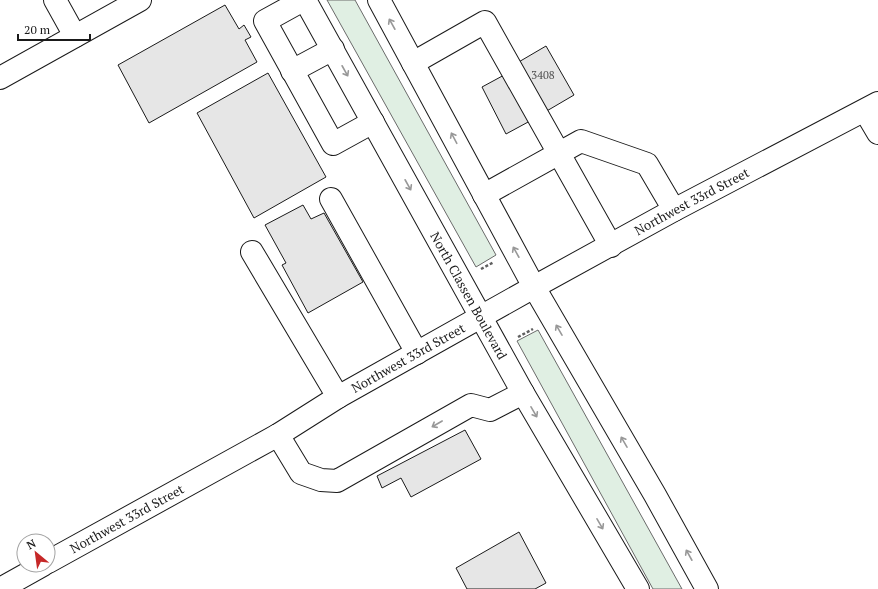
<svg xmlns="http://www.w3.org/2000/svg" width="878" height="589" font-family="'PT Serif',serif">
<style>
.green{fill:#e0efe3;stroke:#6a6a6a}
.building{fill:#e6e6e6;stroke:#1a1a1a}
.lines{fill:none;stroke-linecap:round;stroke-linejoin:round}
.minor-casing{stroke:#1a1a1a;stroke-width:24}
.major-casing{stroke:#1a1a1a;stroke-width:24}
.path{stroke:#5f5f5f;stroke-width:2.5;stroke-dasharray:3 2;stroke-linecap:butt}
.minor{stroke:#fff;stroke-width:22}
.major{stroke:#fff;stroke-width:22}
.oneway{stroke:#989898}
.labels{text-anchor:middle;stroke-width:3;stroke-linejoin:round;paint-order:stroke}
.number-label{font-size:11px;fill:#4d4d4d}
.street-label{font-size:13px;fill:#1a1a1a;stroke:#fff}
</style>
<rect width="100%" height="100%" fill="#fff"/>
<path class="green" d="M327,0H355L496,255L476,267Z
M538,330L682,589H653L517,341Z"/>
<path class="building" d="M225,5L239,29L244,25L251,37L245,40L257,62L149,123L118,65Z
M546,46L574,95L545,112L517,63Z
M268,73L326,177L254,218L197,113Z
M506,74L530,121L506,134L482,87Z
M303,205L311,219L324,213L363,282L308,313L282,265L286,263L265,225Z
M465,430L481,459L411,497L401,478L382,488L377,476Z
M519,532L546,583L535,589H467L456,568Z"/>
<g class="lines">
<g class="minor-casing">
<g id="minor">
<path d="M55,0L75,36"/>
<path d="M303,0L265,21L333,144L373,122"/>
<path d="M413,63L485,22L611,246"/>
<path d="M292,71L333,49"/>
<path d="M0,78L140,0"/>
<path d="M865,111L878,133"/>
<path d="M484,195L581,141L647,164L674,210"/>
<path d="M331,199L417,353"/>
<path d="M252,252L338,397"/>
<path d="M278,435L301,473L321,480L337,481L471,405L490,410L523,393"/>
<path id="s1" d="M48,562L278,435L338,397L534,287L674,210L878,103"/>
<path d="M0,589L43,565"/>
</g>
</g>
<g class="major-casing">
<g id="major">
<path id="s2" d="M305,0L523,393L638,589"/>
<path d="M379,0L534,287L655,495L707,589"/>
</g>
</g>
<path class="path" d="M481,269L494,262
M518,337L533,329"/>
<use href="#minor" class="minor"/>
<use href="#major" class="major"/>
</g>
<defs><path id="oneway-shaft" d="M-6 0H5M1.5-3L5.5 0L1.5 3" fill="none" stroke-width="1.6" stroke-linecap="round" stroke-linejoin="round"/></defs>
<g class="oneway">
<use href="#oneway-shaft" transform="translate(392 24) rotate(-119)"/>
<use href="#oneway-shaft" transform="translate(345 71) rotate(61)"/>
<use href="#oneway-shaft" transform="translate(454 138) rotate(-118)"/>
<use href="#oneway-shaft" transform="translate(408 185) rotate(61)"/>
<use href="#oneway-shaft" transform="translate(516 252) rotate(-119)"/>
<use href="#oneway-shaft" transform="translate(559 330) rotate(-120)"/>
<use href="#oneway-shaft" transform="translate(534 412) rotate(60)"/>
<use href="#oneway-shaft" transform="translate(437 424) rotate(150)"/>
<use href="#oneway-shaft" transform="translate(624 442) rotate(-120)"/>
<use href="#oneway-shaft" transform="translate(600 524) rotate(60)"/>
<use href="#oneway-shaft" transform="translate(689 555) rotate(-119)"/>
</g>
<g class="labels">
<g class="number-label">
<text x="543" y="79">3408</text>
</g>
<g class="street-label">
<text dy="5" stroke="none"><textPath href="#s1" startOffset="738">Northwest 33rd Street</textPath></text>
<text dy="5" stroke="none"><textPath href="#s2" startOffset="338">North Classen Boulevard</textPath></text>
<text dy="5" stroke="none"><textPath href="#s1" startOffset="414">Northwest 33rd Street</textPath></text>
<text dy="5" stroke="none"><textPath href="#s1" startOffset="90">Northwest 33rd Street</textPath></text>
</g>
</g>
<g transform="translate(36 553) rotate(331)"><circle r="19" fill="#ffffff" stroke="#a3a3a3"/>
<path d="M0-3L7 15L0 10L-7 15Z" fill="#c62828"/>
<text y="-6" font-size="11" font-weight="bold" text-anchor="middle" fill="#1a1a1a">N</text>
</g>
<path d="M18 34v6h72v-6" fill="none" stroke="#1a1a1a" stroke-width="2"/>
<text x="24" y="34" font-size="12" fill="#1a1a1a" stroke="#ffffff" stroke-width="3" paint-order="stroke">20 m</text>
</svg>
